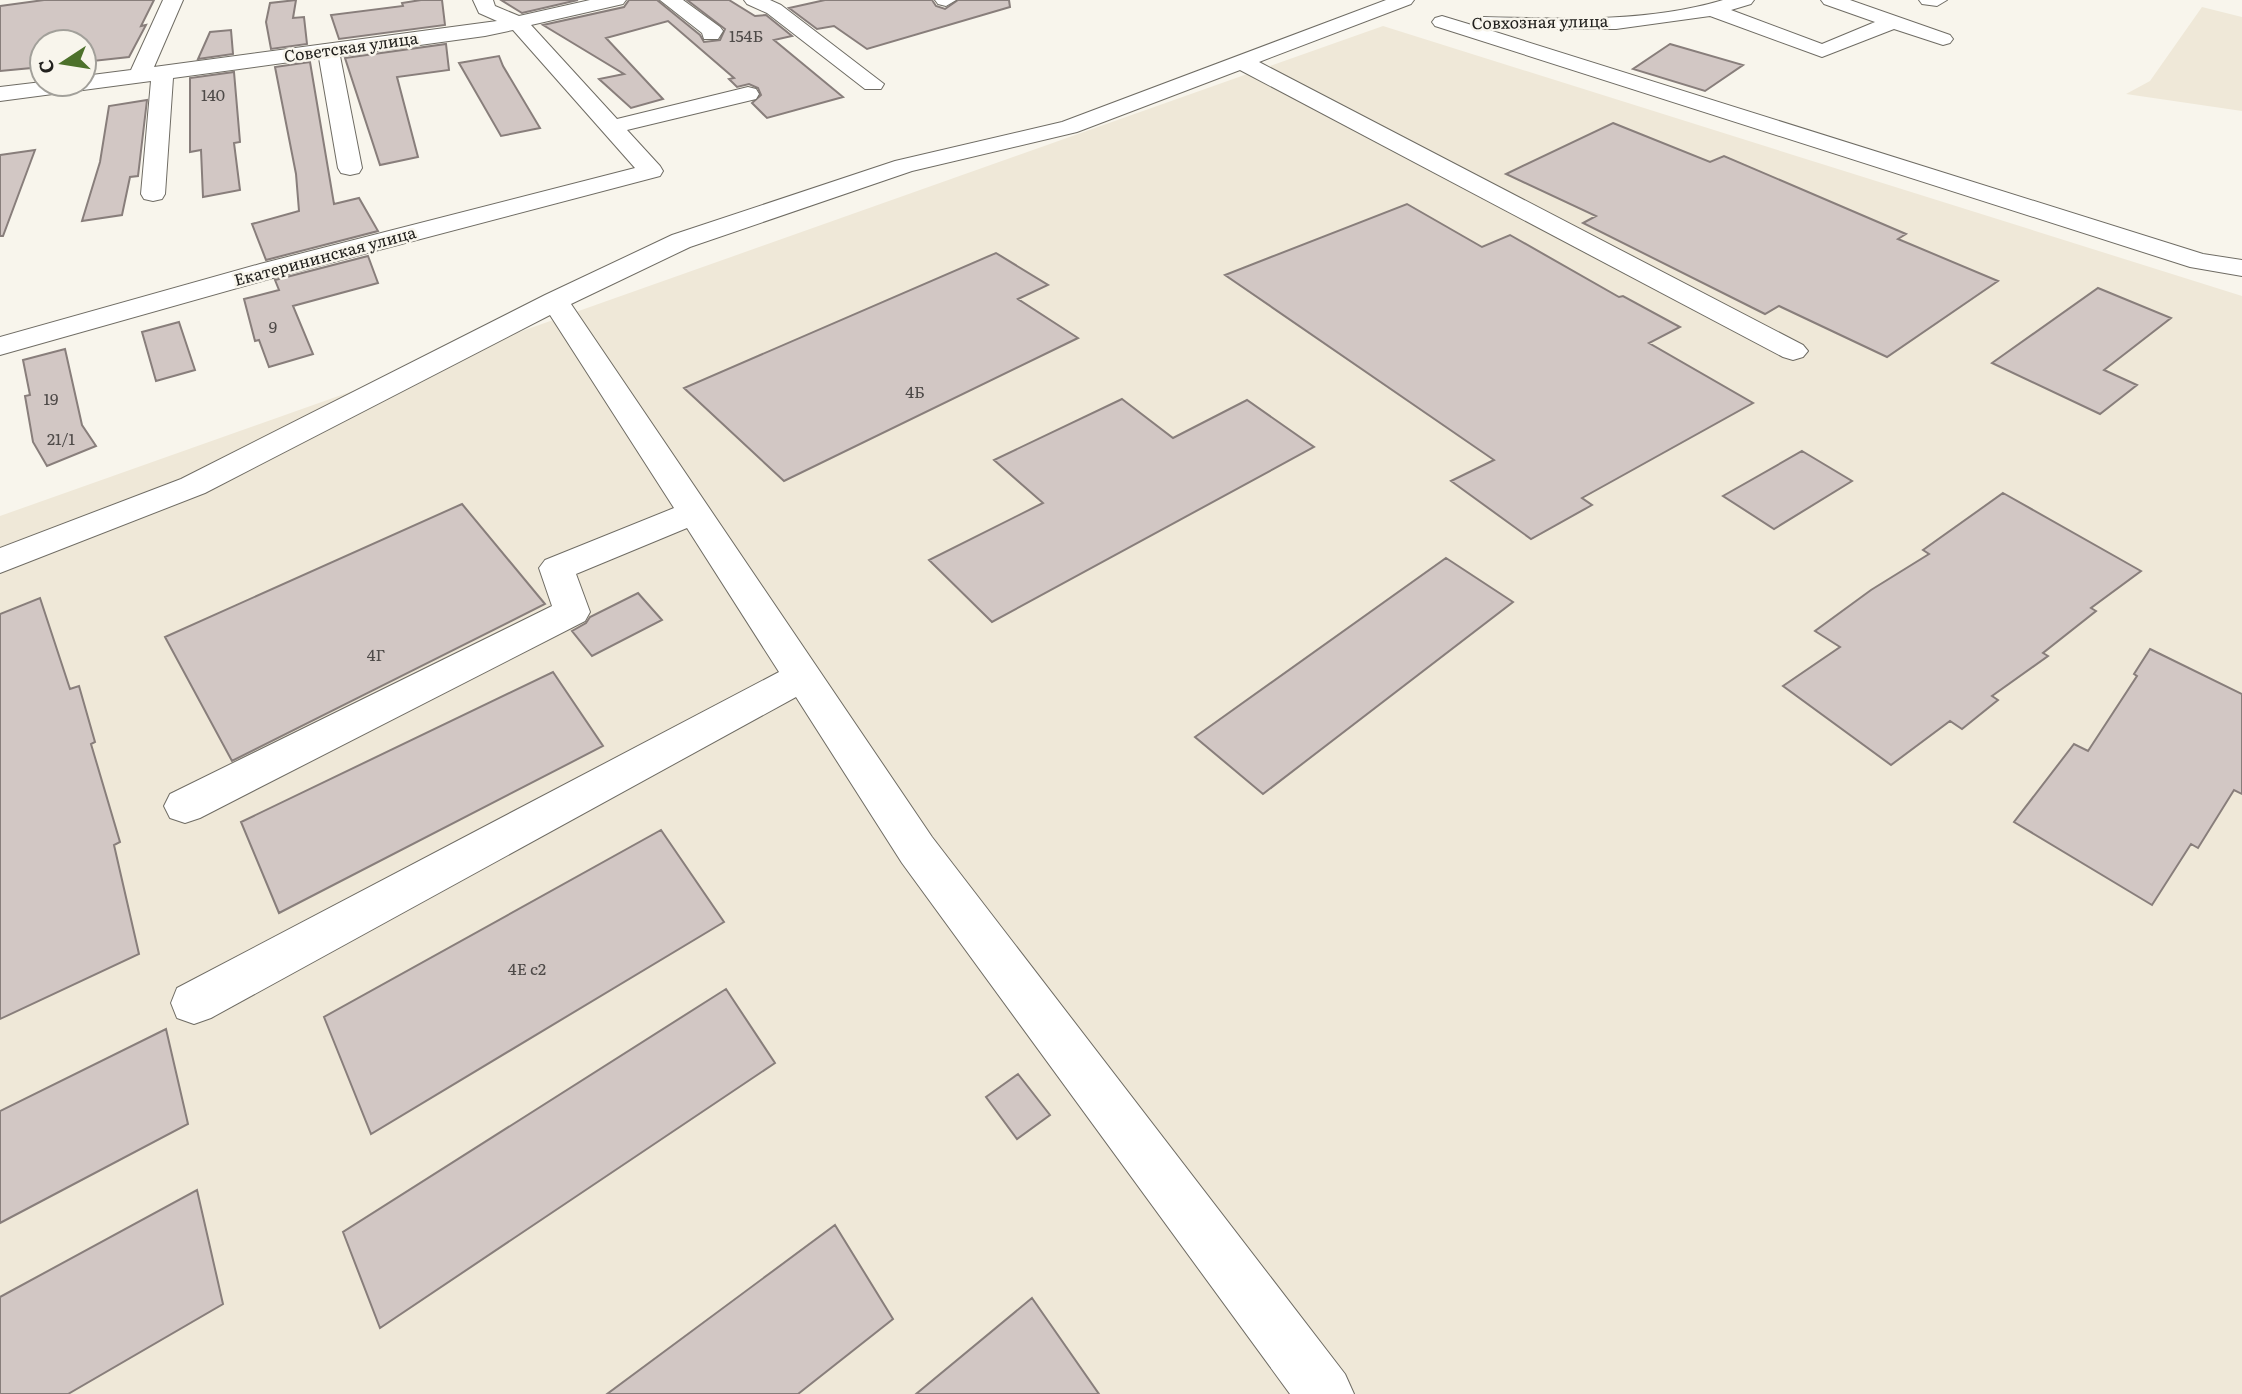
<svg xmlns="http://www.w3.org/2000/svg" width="2242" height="1394" font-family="Literata,serif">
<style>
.built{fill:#efe8d8}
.building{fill:#d2c7c4;stroke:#887e7b;stroke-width:2}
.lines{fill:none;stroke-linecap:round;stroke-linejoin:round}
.minor-casing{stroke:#6f6c64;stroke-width:2}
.minor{fill:#fff;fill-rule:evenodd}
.labels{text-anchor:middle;stroke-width:5;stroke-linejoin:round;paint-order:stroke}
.far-street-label{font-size:16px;fill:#22211e;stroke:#f8f5ec}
.number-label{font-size:16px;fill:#4e4a48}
</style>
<rect width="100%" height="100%" fill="#f8f5ec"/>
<path class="built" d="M2202,7L2242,17V111L2126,94L2150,81Z
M1383,26L2242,296V1394H0V516Z"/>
<path class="building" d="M44,0H154L141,26L146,25L129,57L84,62V42H42V67L0,71V6Z
M296,0L293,18L304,17L307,44L271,49L266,22L270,3Z
M421,0H442L445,25L339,39L331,15L403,6L402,3Z
M501,0H578L522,13Z
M629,0H657L700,35L704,42L720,40L725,29L687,0H729L755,16L766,15L792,36L774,40L843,97L767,118L752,103L761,95L758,88L749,84L737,87L729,79L734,78L668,21L606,38L663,99L631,108L599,79L624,74L543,25L624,7Z
M825,0H932L936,6L945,9L958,0H1009L1010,7L867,49L834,26L817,29L789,8Z
M231,30L233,54L198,59L210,32Z
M446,44L449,70L397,77L418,157L380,165L345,58Z
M1670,44L1743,65L1705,91L1633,69Z
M499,56L503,66L540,128L501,136L459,63Z
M310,62L334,204L359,198L378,231L266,260L252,224L299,211L296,174L275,67Z
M234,72L240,142L234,143L240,190L203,197L201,150L190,152V78Z
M147,100L138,176L130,177L122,215L82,221L100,162L109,106Z
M1613,123L1710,162L1724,156L1906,234L1898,239L1998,281L1887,357L1779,306L1765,314L1583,223L1596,216L1506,174Z
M35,150L3,236H0V155Z
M1407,204L1482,247L1510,235L1619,297L1623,296L1680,327L1649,343L1753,403L1582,498L1592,505L1531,539L1451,481L1494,460L1225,275Z
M996,253L1048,285L1018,299L1078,338L784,481L684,388Z
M368,256L378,283L293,306L313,354L269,367L259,340L255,341L244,299L279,290L275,280Z
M2098,288L2171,318L2104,370L2137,385L2100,414L1992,363Z
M179,322L195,370L156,381L142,332Z
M65,349L82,425L96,446L47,466L33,442L25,396L30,395L23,360Z
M1122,399L1173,438L1247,400L1314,447L992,622L929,560L1043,503L994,460Z
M1802,451L1852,481L1774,529L1723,496Z
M2003,493L2141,571L2091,608L2096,611L2043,653L2048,656L1992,696L1998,700L1962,729L1950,721L1891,765L1783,686L1840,647L1815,631L1871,590L1929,554L1923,550Z
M462,504L545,604L232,761L165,637Z
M1446,558L1513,602L1263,794L1195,737Z
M638,593L662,620L592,656L572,631L586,623L590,617Z
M40,598L70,689L79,686L95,742L91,744L120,842L114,845L139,954L0,1019V614Z
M2150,649L2242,694V794L2234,790L2198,848L2191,844L2152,905L2014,822L2074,744L2088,751L2137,676L2134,674Z
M553,672L603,746L279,913L241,822Z
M661,830L724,922L371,1134L324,1017Z
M726,989L775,1063L380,1328L343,1232Z
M166,1029L188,1124L0,1223V1111Z
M1018,1074L1050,1115L1017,1139L986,1097Z
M197,1190L223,1304L68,1394H0V1297Z
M835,1225L893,1319L798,1394H607Z
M1032,1298L1099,1394H916Z"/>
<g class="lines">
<g class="minor-casing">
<path id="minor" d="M163,0H183L154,67L497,21L479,13L473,0H493L495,6L519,16L590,0H626L623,4L531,25L617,119L748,87L756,89L759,94L756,99L627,130L660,166L663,171L660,176L280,276L0,355V337L260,264L635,168L513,30L485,36L340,56L362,168L359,173L350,175L341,173L338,168L319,58L173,78L165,194L162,199L153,201L144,199L141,194L151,81L0,101V87L42,82V84H84V76L131,70Z
M660,0H683L720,27L723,31L718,39H704L702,33Z
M744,0H770L781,5L884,84L881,89H865L767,13L747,4Z
M935,0H956L946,6L938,4Z
M1386,0H1414L1411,4L1259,62L1803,345L1808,351L1803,357L1793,360L1783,357L1240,70L1077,132L912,171L690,247L571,304L932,837L1345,1374L1354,1394H1290L902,863L796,697L211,1018L194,1024L177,1018L171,1003L177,988L779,672L687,528L576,574L590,612L585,621L200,818L185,823L170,818L164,806L170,794L552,606L539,568L545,560L674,508L550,315L205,493L0,573V548L181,479L545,295L672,235L895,161L1062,122Z
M1723,0H1754L1751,4L1731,10L1822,44L1875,22L1824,4L1821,0H1850L1950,35L1953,39L1950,43L1943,45L1894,29L1822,57L1710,16L1616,29H1486L2203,254L2242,260V276L2190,267L1435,26L1432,22L1435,18L1442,16L1475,26L1473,23L1476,19L1483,17C1562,19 1646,23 1723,0Z
M1919,0H1947L1937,6L1922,4Z"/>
</g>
<use href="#minor" class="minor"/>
</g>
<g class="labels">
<g class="far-street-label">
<text transform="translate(1540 22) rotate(-1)" y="6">Совхозная улица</text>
<text transform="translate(351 47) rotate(-8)" y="6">Советская улица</text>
<text transform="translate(325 256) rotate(-15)" y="6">Екатерининская улица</text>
</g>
<g class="number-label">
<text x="746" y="42">154Б</text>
<text x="213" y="101">140</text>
<text x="273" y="333">9</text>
<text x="915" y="398">4Б</text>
<text x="51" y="405">19</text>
<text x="61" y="445">21/1</text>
<text x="376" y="661">4Г</text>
<text x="527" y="975">4Е с2</text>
</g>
</g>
<g transform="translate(63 63) rotate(258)"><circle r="33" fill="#f8f5ec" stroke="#a2a09a" stroke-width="2"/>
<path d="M0-5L12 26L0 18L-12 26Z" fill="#4d712b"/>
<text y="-10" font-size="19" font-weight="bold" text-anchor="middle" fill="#22211e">С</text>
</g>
</svg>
